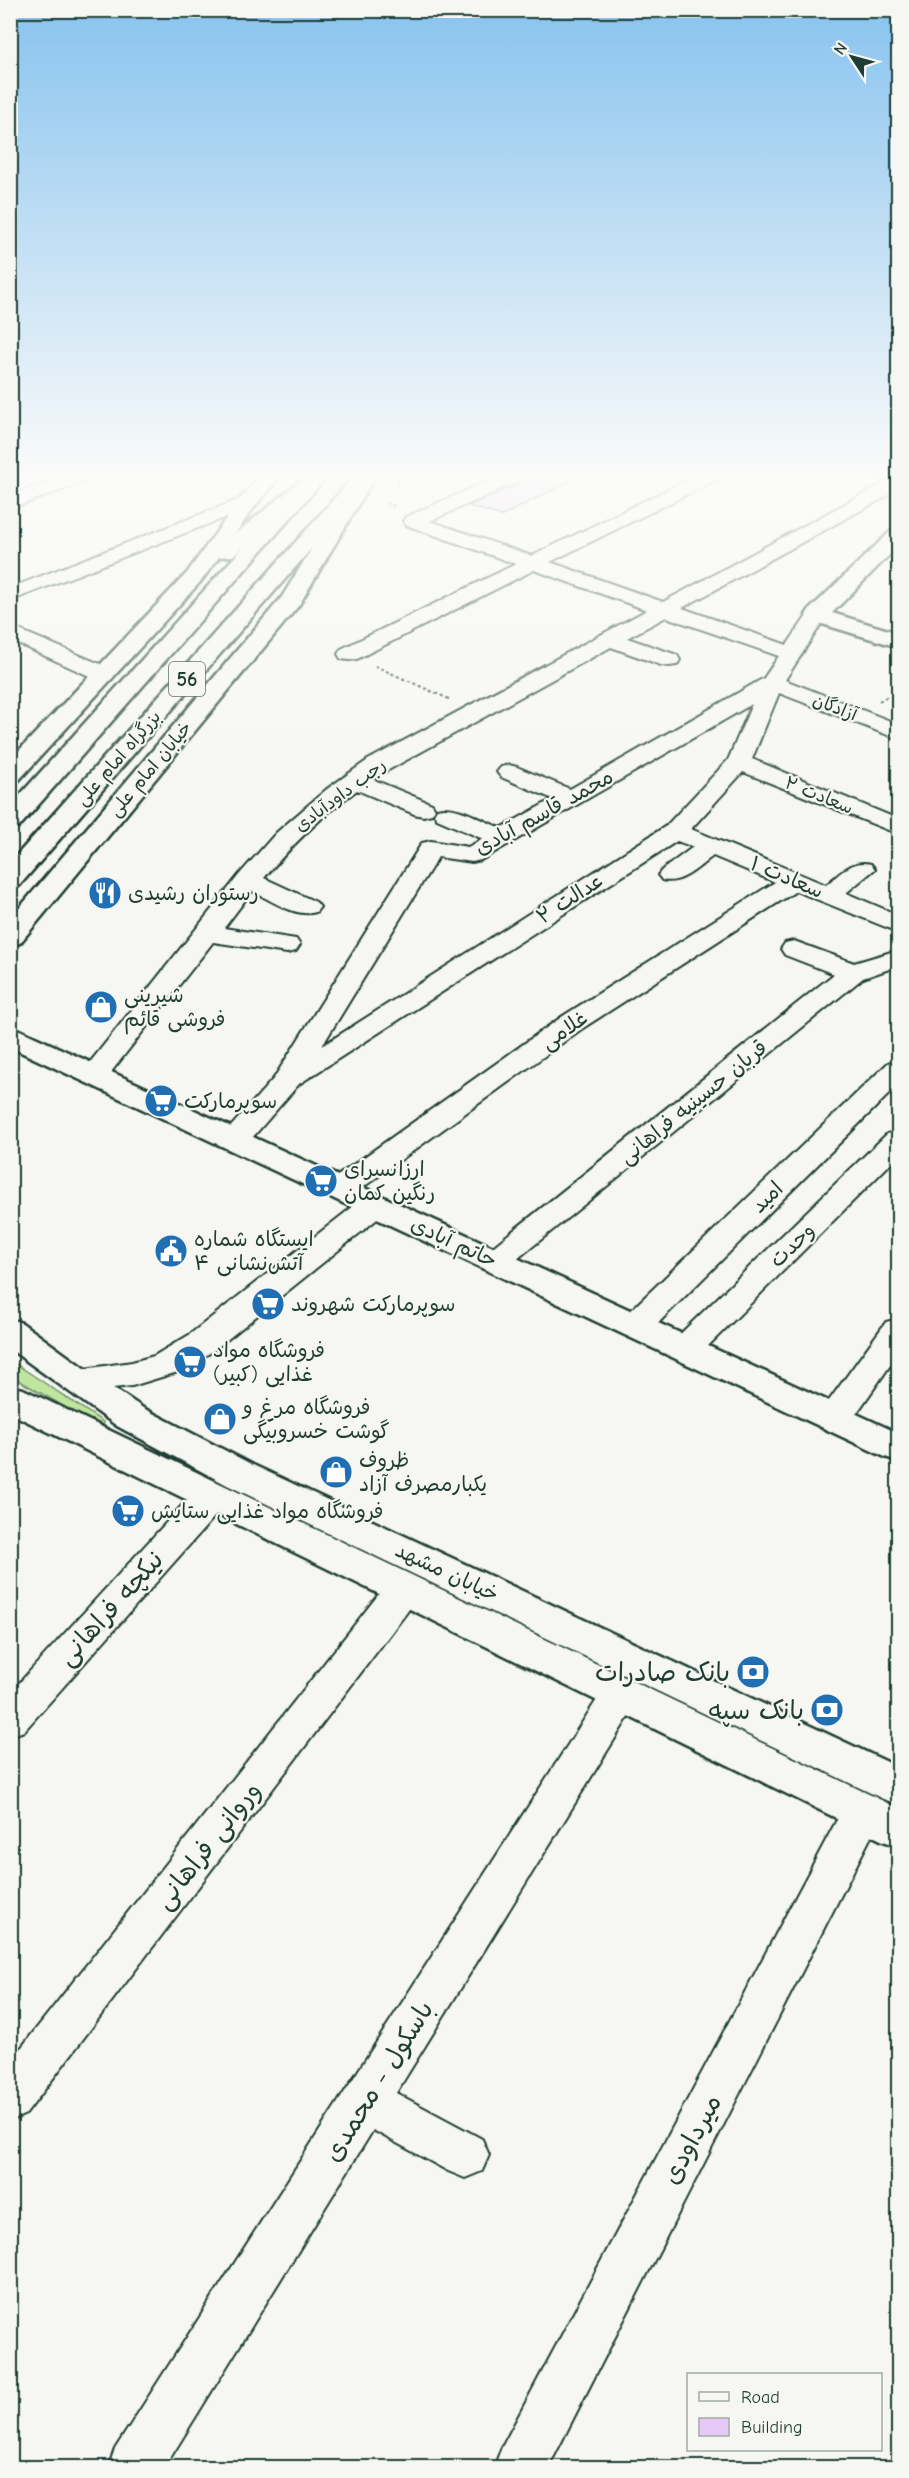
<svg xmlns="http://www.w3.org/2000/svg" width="909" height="2478" font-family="'Comic Neue','Playpen Sans Arabic',sans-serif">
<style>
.green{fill:#c0e59f;stroke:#70916a;stroke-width:1.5}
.building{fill:#e6c9f7;stroke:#1f3d34;stroke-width:1.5}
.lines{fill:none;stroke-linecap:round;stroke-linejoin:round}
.street-casing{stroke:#1f3d34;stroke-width:4}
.secondary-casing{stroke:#1f3d34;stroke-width:5}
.highway-casing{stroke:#1f3d34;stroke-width:5}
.path{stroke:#1f3d34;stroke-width:2;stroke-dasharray:3 3;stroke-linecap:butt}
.street{fill:#f6f6f2;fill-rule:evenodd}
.secondary{fill:#f6f6f2;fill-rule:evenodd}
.highway{fill:#f6f6f2;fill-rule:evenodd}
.labels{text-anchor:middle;stroke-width:4.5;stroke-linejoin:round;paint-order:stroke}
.far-street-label{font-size:18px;fill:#1f3d34;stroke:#f6f6f2}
.shield{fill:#f6f6f2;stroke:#60746d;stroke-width:1.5}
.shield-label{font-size:20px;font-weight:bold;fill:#1f3d34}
.street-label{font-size:21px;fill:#1f3d34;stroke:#f6f6f2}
.poi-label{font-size:21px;fill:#1f3d34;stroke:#f6f6f2;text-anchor:start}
.near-street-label{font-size:26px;fill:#1f3d34;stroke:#f6f6f2}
.near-poi-label{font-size:26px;fill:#1f3d34;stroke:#f6f6f2;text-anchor:end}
</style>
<rect width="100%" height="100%" fill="#f6f6f2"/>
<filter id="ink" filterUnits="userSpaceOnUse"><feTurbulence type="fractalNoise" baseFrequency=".0167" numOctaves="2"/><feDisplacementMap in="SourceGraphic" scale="12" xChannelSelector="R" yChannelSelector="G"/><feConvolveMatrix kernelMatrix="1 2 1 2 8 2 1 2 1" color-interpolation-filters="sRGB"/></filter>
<g filter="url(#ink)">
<path class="green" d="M10,1360L103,1422V1426H98L11,1376Z"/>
<path class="building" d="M533,473H585L502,516L469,506L529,479Z"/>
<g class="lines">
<g class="street-casing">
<path id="street" d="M73,473H100L97,477L10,509V496Z
M506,473H531L528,477L430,521L532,556L701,473H725L722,477L550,562L663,602L891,479L898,478V490L682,608L787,645L810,611L817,609L824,611L827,615L785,680L898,724V739L779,693L752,759L898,819V834L743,772L691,829L826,885C840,874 852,859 871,864L875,869L846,893L898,915V932L796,891L583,1028L351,1196L340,1199L329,1196L325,1189L329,1182L563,1016L775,882L713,856C698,867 682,885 662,880L658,875L662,870L693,847L677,841L299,1084L245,1146L234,1149L223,1146L219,1140L274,1078L422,843L431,841L468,847L483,839L437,819L434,814L437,809C457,804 482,821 501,828L553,799L501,777L497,772L501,767L509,765L517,767L570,789L764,678L779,656L666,617L627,638L677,655L680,660L677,665L669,666L661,665L611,647L372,779L432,804L435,809L432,814L423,816L414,814L357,790C322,815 292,845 264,878L316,902L320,907L316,912C295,918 271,900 252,891L224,928L296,939L300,945L296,951L287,953L213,942L104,1081L94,1084L84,1081L80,1075L239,875L276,833L327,789L368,760L647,610L534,570L357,659L349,660L341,659L338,654L341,649L516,564L406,525L403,521L406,517ZM752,704L728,760L666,826L322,1046L438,857L472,862L481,860Z
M248,496L255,498L257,502L255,506L10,601V588Z
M10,626L112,669L115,674L112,679L104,681L96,679L10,640Z
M794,941L854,963L898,950V966L863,978L506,1268L495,1271L484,1268L479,1261L484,1254L834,974L785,955L781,949L785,943Z
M898,1060V1085L647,1334L635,1337L623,1334L619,1326L623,1318L888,1063Z
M898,1131V1156L697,1357L685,1360L673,1357L668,1349L673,1341L887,1134Z
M375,1195L386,1198L390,1205L386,1212L213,1351L178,1372L132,1386L75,1392L63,1388L58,1380L63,1372L132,1362L154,1356L189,1335L364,1198Z
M898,1319V1354L847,1427L835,1430L823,1427L818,1418L823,1409L886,1322Z
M211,1484L224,1488L229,1497L224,1506L24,1731L10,1736V1693L198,1488Z
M403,1576L416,1580L422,1590L416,1600L26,2114L10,2121V2062L390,1580Z
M621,1679L635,1684L641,1695L635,1706L396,2093L482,2139L489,2155L482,2171L465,2178L448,2171L373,2130L164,2468H108L115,2449L607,1684Z
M863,1794L878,1799L884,1811L548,2468H494L501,2449L848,1799Z"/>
</g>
<g class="secondary-casing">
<path id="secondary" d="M263,473H283L255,506L235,534L304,478H318L321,482L233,556L219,557L201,581L19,780L10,782V760L187,573L241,498Z
M870,473H898V484L872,477Z
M357,474H371L374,478L299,605L20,943L10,945V919L282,597Z
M898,529V546L832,613L898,633V647L809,620L806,615L809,610L891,531Z
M10,1027L20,1030L898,1433V1461L885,1457L10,1047Z
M10,1319L22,1323L88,1371L143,1408L253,1465L898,1767V1804L883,1799L227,1485L117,1426L10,1349Z
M10,1386L23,1389L898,1808V1846L883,1841L10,1413Z"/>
</g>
<g class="highway-casing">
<path id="highway" d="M310,473H330L19,827L10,830V806Z
M357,473H377L19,886L10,888V863Z"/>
</g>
<path class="path" d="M398,487L397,482L403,473
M386,503L397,507
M375,666L451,700
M879,701L888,696"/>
<use href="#street" class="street"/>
<use href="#secondary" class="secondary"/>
<use href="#highway" class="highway"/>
</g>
</g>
<linearGradient id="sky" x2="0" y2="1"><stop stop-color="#88c3ef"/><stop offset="0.58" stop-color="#fbfbf9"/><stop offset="1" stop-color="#fbfbf9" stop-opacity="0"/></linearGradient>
<rect width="909" height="820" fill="url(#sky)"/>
<defs>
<g id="restaurant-disc" transform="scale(1.725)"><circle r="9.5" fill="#1f6fb2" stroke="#f6f6f2"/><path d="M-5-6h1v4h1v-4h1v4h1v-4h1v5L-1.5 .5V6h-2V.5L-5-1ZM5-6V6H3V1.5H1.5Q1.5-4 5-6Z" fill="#fff"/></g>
<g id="shop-disc" transform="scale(1.725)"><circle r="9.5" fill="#1f6fb2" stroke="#f6f6f2"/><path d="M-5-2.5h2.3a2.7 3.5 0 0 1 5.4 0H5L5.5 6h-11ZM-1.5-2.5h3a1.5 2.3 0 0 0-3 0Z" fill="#fff"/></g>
<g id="supermarket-disc" transform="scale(1.725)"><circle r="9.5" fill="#1f6fb2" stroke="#f6f6f2"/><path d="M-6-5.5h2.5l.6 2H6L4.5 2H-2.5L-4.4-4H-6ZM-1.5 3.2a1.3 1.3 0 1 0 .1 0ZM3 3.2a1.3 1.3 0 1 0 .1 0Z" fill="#fff"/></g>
<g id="civic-disc" transform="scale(1.725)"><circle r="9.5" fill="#1f6fb2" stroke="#f6f6f2"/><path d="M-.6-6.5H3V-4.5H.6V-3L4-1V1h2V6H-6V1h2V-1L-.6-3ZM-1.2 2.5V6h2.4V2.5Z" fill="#fff"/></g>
<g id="bank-disc" transform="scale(1.725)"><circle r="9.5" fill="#1f6fb2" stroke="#f6f6f2"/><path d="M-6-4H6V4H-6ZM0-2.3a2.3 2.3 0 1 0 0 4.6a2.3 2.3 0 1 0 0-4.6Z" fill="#fff"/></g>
</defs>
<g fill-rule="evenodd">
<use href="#restaurant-disc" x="105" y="893"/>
<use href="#shop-disc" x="101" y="1007"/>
<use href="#supermarket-disc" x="161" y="1101"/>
<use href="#supermarket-disc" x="321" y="1181"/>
<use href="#civic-disc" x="171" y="1251"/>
<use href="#supermarket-disc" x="268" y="1304"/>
<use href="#supermarket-disc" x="190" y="1362"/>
<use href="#shop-disc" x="220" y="1419"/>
<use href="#shop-disc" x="336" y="1472"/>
<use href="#supermarket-disc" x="128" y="1511"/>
<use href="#bank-disc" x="753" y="1672"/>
<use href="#bank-disc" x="827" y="1710"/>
</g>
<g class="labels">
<g class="far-street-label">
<text transform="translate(835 707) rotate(21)" y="6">آزادگان</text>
<text transform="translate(118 758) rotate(-49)" y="6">بزرگراه امام علی</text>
<text transform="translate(150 769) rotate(-50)" y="6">خیابان امام علی</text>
<text transform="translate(340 795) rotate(-37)" y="6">رجب داودآبادی</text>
<text transform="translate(819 795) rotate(22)" y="6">سعادت ۲</text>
</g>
<rect class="shield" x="169" y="662" width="36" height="34" rx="4.5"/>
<g class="shield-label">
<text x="187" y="686">56</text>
</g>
<g class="street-label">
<text transform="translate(544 812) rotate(-29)" y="7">محمد قاسم آبادی</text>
<text transform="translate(787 877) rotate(23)" y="7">سعادت ۱</text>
<text transform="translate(570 898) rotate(-33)" y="7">عدالت ۲</text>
<text transform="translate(564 1030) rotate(-35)" y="7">غلامی</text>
<text transform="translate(693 1102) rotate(-39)" y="7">قربان حسینیه فراهانی</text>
<text transform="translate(767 1197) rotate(-44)" y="7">امید</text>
<text transform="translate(454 1242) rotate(25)" y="7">حاتم آبادی</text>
<text transform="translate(792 1245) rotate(-44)" y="7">وحدت</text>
<text transform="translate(447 1572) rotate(25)" y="7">خیابان مشهد</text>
</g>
<g class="poi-label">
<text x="128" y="900">رستوران رشیدی</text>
<text x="124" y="1002">شیرینی<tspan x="124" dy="24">فروشی قائم</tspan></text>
<text x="184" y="1108">سوپرمارکت</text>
<text x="344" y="1176">ارزانسرای<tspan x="344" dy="24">رنگین کمان</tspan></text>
<text x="194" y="1246">ایستگاه شماره<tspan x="194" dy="24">۴ آتش‌نشانی</tspan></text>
<text x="291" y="1311">سوپرمارکت شهروند</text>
<text x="213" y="1357">فروشگاه مواد<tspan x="213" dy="24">غذایی (کبیر)</tspan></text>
<text x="243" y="1414">فروشگاه مرغ و<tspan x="243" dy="24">گوشت خسروبیگی</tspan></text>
<text x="359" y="1467">ظروف<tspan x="359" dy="24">یکبارمصرف آزاد</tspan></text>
<text x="151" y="1518">فروشگاه مواد غذایی ستایش</text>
</g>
<g class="near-street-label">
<text transform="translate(110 1608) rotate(-48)" y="9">نیکچه فراهانی</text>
<text transform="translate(207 1845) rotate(-52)" y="9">وروانی فراهانی</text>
<text transform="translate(378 2081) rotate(-58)" y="9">باسکول - محمدی</text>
<text transform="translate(691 2139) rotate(-62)" y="9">میرداودی</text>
</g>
<g class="near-poi-label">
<text x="730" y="1681">بانک صادرات</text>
<text x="804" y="1719">بانک سپه</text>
</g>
</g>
<rect width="909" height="2478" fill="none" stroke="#f6f6f2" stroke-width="36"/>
<rect x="18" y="18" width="873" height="2442" fill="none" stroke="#1f3d34" stroke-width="2" filter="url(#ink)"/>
<rect x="687" y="2373" width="195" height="78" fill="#f6f6f2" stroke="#a0aca6" stroke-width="1.5"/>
<rect x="699" y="2392" width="30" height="9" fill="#f6f6f2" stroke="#a0aca6" stroke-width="1.5"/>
<text x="741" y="2403" font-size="18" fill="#1f3d34">Road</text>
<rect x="699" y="2418" width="30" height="18" fill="#e6c9f7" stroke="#a0aca6" stroke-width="1.5"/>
<text x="741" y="2433" font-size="18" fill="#1f3d34">Building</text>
<g transform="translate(852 57) rotate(306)" stroke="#f6f6f2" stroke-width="4.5" paint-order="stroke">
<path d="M0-4.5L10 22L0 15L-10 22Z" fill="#1f3d34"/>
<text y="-9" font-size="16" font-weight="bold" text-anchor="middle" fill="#1f3d34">N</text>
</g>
</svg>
